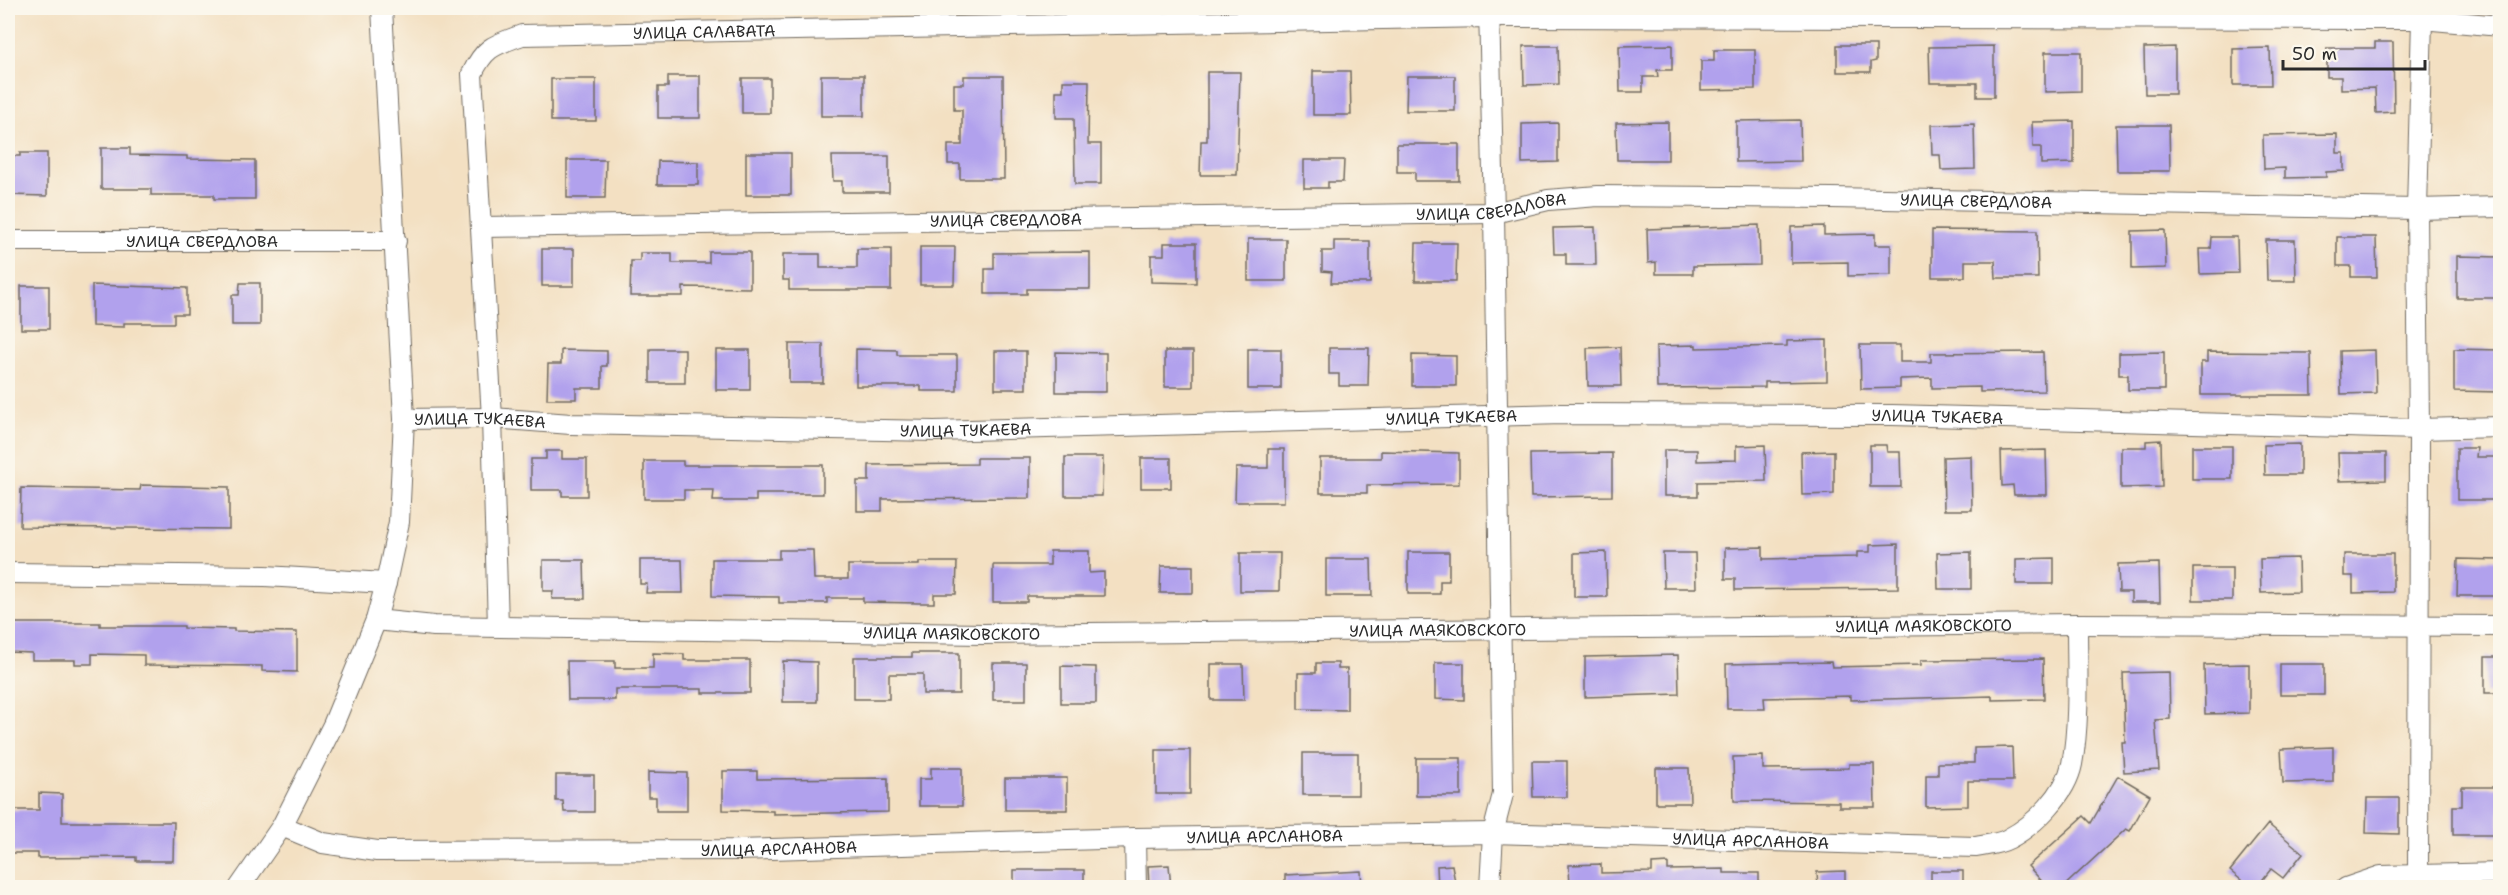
<svg xmlns="http://www.w3.org/2000/svg" width="2508" height="895" font-family="'Shantell Sans',sans-serif">
<style>
.building{fill:#b1a1ed}
.lines{fill:none;stroke-linecap:round;stroke-linejoin:round}
.minor-casing{stroke:#716a60;stroke-width:22}
.minor{stroke:#fff;stroke-width:20}
.labels{text-anchor:middle;stroke-width:5;stroke-linejoin:round;paint-order:stroke}
.street-label{font-size:16px;fill:#2b2b2b;stroke:#fbf7ec}
</style>
<rect width="100%" height="100%" fill="#fbf7ec"/>
<filter id="ink" filterUnits="userSpaceOnUse"><feTurbulence type="fractalNoise" baseFrequency=".0167" numOctaves="2"/><feDisplacementMap in="SourceGraphic" scale="12" xChannelSelector="R" yChannelSelector="G"/><feConvolveMatrix kernelMatrix="1 2 1 2 8 2 1 2 1" color-interpolation-filters="sRGB"/></filter>
<filter id="wash" filterUnits="userSpaceOnUse"><feTurbulence type="fractalNoise" baseFrequency=".008" numOctaves="4" result="noise"/><feDisplacementMap in="SourceGraphic" scale="24" xChannelSelector="R" yChannelSelector="G"/><feGaussianBlur stdDeviation="1.35" result="paint"/><feColorMatrix in="noise" values="0 0 0 0 0 0 0 0 0 0 0 0 0 0 0 0 0 1.4 0 .05"/><feComposite in="paint" operator="in"/></filter>
<g filter="url(#wash)">
<rect width="100%" height="100%" fill="#f3e0c2"/>
<g id="blocks">
<path class="building" d="M2375,42H2393L2394,112L2376,113L2375,88L2341,89V77H2327V48H2375Z
M1672,45V70H1657L1658,77H1643V92H1620L1619,46Z
M1837,45H1876V61L1871,62V72H1837Z
M1523,46H1558L1559,84L1524,85Z
M1994,46V97H1977V83H1930L1929,47Z
M2175,47V94H2145L2144,48Z
M2270,48L2271,85H2233V49Z
M1714,50H1755V89L1701,90V61H1714Z
M2045,52H2081V91L2045,92Z
M1313,71H1350L1351,115H1313Z
M1207,72H1240L1237,175H1200L1201,141H1207Z
M821,75H864V116H821Z
M668,76H700V118H658V87H668Z
M964,76H1003L1004,179H960V164H948V145H962V110H954V84H964Z
M1407,76H1455V111H1406Z
M742,78H770V113H742Z
M551,79H596V121H551Z
M1063,81H1089L1088,144H1101V184H1075L1074,118H1056V91H1063Z
M1800,120L1801,161L1736,162V121Z
M2074,121V163L2041,164V147H2033L2032,122Z
M1668,122V160H1617L1616,123Z
M1558,123V162L1522,163V124Z
M1974,124L1975,169L1941,170L1940,155H1932L1931,125Z
M2116,125H2169L2170,171H2117Z
M2337,134V153H2344V171L2326,172V177L2285,178V168L2264,169L2263,135Z
M1397,144H1459V181H1415V172H1397Z
M101,148H130V155L187,156V159L255,160V199H214V195H151V189H101Z
M20,153H47V196L8,195V156H20Z
M746,153H791V195H746Z
M832,156H889V192H842V181H833Z
M567,160H606L605,198H567Z
M1304,160H1344L1343,182H1328V188H1304Z
M658,161L698,162V185H657Z
M1759,225L1760,265L1693,266V274H1656V262L1648,263L1647,229Z
M1824,226V235L1875,234V245H1891V275L1848,276V262L1791,263V227Z
M1595,227L1596,265H1566V254H1554L1553,228Z
M1932,230L2037,231L2038,278H1996L1995,261H1965V277H1932Z
M2165,230L2166,268L2132,269V231Z
M2212,237H2237L2238,273L2200,274L2199,249H2211Z
M2337,237H2376L2377,277H2351V266H2337Z
M1248,239H1286V281H1248Z
M2266,240H2295L2296,281H2267Z
M1334,241H1370V283H1331L1332,272L1322,271V251H1334Z
M1164,243H1196V283L1151,282V255H1164Z
M1416,243H1457L1456,281H1415Z
M920,247H955L954,285H920Z
M542,249H574V286H542Z
M857,249H891V290H789V280H783V254H820V268H857Z
M709,252H750V288L683,287V296H630L631,261H640V253H672V263H709Z
M1090,252V289H1027V294H985V269H994V253Z
M2457,256L2500,257V298H2457Z
M240,283H260V325H232V295H239Z
M92,285L187,288V314H174V323H124V327L92,326Z
M21,286H49V329H21Z
M1827,340V381L1765,382V387L1657,388L1656,346L1696,345V348L1787,346V341Z
M789,344H823V383H789Z
M1860,345H1900V362H1931V353L2043,352L2044,391L1980,392V387L1932,388V378L1900,379V388L1861,389Z
M1620,347L1621,386H1588L1587,348Z
M1329,348H1369L1368,386H1339V374H1329Z
M650,349H685V383H650Z
M856,349L897,350V355H957V391H921V386H856Z
M1248,349H1281V389H1248Z
M2454,349L2500,350V392L2454,391Z
M561,350L607,351V366H602V388H576V399H547L548,364H561Z
M716,350H750V390H716Z
M2375,350L2376,393L2341,394L2340,351Z
M995,351H1026V389H995Z
M1165,351H1193V387H1165Z
M1056,352L1106,353V392H1056Z
M2164,352V390H2128V375H2119V353Z
M2207,352L2311,353L2312,395H2201V362H2207Z
M1412,355L1456,356V386H1412Z
M2161,440L2162,487L2121,488V447H2146V441Z
M2300,444V475H2265L2264,445Z
M1765,445L1766,481L1698,482V496H1664V450H1697V461L1736,460V446Z
M1870,445H1886L1887,452H1900L1901,487H1870Z
M2192,446H2232V479H2192Z
M2457,448H2477L2476,457H2500V500H2457Z
M1268,449H1284V502H1235L1236,468H1268Z
M2046,450L2047,495H2014L2013,485L2002,486L2001,451Z
M546,451H562V459H587V496H562V490H531V459H546Z
M1381,451L1459,453V484L1367,485V493H1320V458H1381Z
M1834,451V494L1802,495L1801,452Z
M1612,453V496L1531,497L1530,454Z
M2338,453H2386V480L2339,481Z
M1971,456L1972,510H1944L1943,457Z
M1065,457H1103L1102,496H1065Z
M977,458H1030V498L882,499V511H857V481H869V465L977,464Z
M1141,458H1171V488H1141Z
M644,461H683V465H823V494H756V501H713L714,490H684V499H644Z
M141,485L229,487V529L20,527L21,488L140,490Z
M1898,544V588L1735,590V579H1725V548L1763,547V559L1857,557V552H1870V545Z
M779,550H813L814,579H848V565H919V562H957L956,594H934V603H919L863,602V598H827V603H779V597L712,596V559H779Z
M1050,551H1089V573L1104,572V596H1027V602H993V565H1050Z
M1408,552H1449V581H1440V594H1408Z
M1606,552L1607,597H1574V553Z
M1971,552V589H1938L1937,553Z
M1240,553H1280L1279,591H1240Z
M1663,553H1695L1696,588H1664Z
M2344,554H2393V592L2353,593V576H2344Z
M2054,558V584H2016V559Z
M2298,558L2299,592L2261,593L2260,559Z
M1326,559H1371L1372,596H1326Z
M2458,559L2500,560V596H2457Z
M543,560H584L585,599H552L553,591H543Z
M640,560H682L683,593H646L647,584H640Z
M2159,563L2160,602H2131V592H2119L2118,564Z
M1161,566H1193V593H1160Z
M2193,568H2232V600H2193Z
M8,623H100V626H184V628L234,629V631L297,632V672L262,671V666L144,665V655L92,654V664H75V660H32V653L8,652Z
M653,653L684,654V660H750V693H702V689H615V700H568L567,661H615V668H653Z
M912,653H959V694H923V674H889V699H854V657H912Z
M1678,655L1679,694L1585,697V657Z
M2485,657H2500V693H2485Z
M2043,659L2044,699L1992,700V696L1851,700V696L1764,698L1765,709H1727L1726,664L1831,662L1832,667L1921,665V660Z
M783,661L817,662V702H783Z
M993,663H1026V700H993Z
M1316,663H1338V669H1347V710L1298,709V673H1316Z
M1435,663H1464V700L1435,699Z
M1211,664H1243L1244,700H1211Z
M2249,664V713L2205,714L2204,665Z
M2280,664H2324V695H2280Z
M1061,666L1096,667V703H1061Z
M2169,672L2170,719L2155,720L2159,770L2124,772L2122,742H2125L2123,673Z
M2012,747L2013,781H1968V806L1926,807V775H1938V763H1974V748Z
M2333,747V782L2283,783L2281,749Z
M1156,750H1190V794H1156Z
M1303,753H1358V795H1303Z
M1763,756V769L1849,768V764H1874L1875,807H1839V802L1734,801L1733,757Z
M1416,758H1461V796H1416Z
M1532,761H1567V797H1533Z
M931,768H962V806H919V779H931Z
M1656,768H1689L1690,803H1656Z
M723,771H757V779L888,778V812L773,814V811L723,810Z
M648,772L687,773V811H656V797H648Z
M556,775H594V812H564L563,801H556Z
M2118,776L2150,795L2130,831L2126,829L2062,888H2048L2028,866L2084,816L2091,823Z
M1005,778H1067V810H1005Z
M2462,787H2500V835H2453V806H2462Z
M39,793L62,794V822H174L173,861H136V857L38,858V853H8V810H39Z
M2367,798H2399V834L2366,833Z
M2268,824L2303,853L2283,878L2271,869L2256,888H2251L2230,871Z
M1668,863V870L1724,869V873H1759V888H1570L1569,865L1601,864V873L1652,872V864Z
M1169,865L1171,888H1149L1148,866Z
M1452,865L1456,888H1438L1437,866Z
M1014,870H1084V888H1014Z
M1361,871L1362,888H1285V875Z
M1845,871V888H1818L1817,872Z
M1931,871H1963V888H1931Z"/>
</g>
</g>
<g filter="url(#ink)">
<use href="#blocks" fill-opacity="0" stroke="#716a60" stroke-width="1.5"/>
<g class="lines">
<g class="minor-casing">
<g id="minor">
<path d="M1489,8L1494,213L1503,794L1493,833L1490,888"/>
<path id="s1" d="M481,227L1494,213L1548,200L1598,196L1832,198L2417,209L2500,207"/>
<path id="s2" d="M8,241H396"/>
<path id="s3" d="M404,419L492,418L571,424L934,431L1562,414L1892,415L2419,429L2500,427"/>
<path d="M8,573L265,576L386,583"/>
<path id="s4" d="M376,620L434,626L983,634L2077,624L2500,626"/>
<path id="s5" d="M498,626L492,418L472,74C485,46 495,45 522,35L1489,17L2377,19H2422L2500,26"/>
<path id="s6" d="M282,826L323,843L377,851L739,850L1135,838L1493,833L1976,847C1986,845 1999,844 2008,839C2035,825 2066,794 2072,764C2080,722 2077,667 2077,624"/>
<path d="M1135,838L1136,888"/>
<path d="M2418,873L2419,429L2417,209L2422,19"/>
<path d="M239,888L282,826L333,725L376,620L386,583L399,522L404,419L382,8"/>
<path d="M2346,888L2381,876L2500,873"/>
</g>
</g>
<use href="#minor" class="minor"/>
</g>
</g>
<g class="labels">
<g class="street-label">
<text dy="6" stroke="none"><textPath href="#s5" startOffset="801">УЛИЦА САЛАВАТА</textPath></text>
<text dy="6" stroke="none"><textPath href="#s1" startOffset="1497">УЛИЦА СВЕРДЛОВА</textPath></text>
<text dy="6" stroke="none"><textPath href="#s1" startOffset="1011">УЛИЦА СВЕРДЛОВА</textPath></text>
<text dy="6" stroke="none"><textPath href="#s1" startOffset="525">УЛИЦА СВЕРДЛОВА</textPath></text>
<text dy="6" stroke="none"><textPath href="#s2" startOffset="194">УЛИЦА СВЕРДЛОВА</textPath></text>
<text dy="6" stroke="none"><textPath href="#s3" startOffset="1534">УЛИЦА ТУКАЕВА</textPath></text>
<text dy="6" stroke="none"><textPath href="#s3" startOffset="1048">УЛИЦА ТУКАЕВА</textPath></text>
<text dy="6" stroke="none"><textPath href="#s3" startOffset="76">УЛИЦА ТУКАЕВА</textPath></text>
<text dy="6" stroke="none"><textPath href="#s3" startOffset="562">УЛИЦА ТУКАЕВА</textPath></text>
<text dy="6" stroke="none"><textPath href="#s4" startOffset="1548">УЛИЦА МАЯКОВСКОГО</textPath></text>
<text dy="6" stroke="none"><textPath href="#s4" startOffset="1062">УЛИЦА МАЯКОВСКОГО</textPath></text>
<text dy="6" stroke="none"><textPath href="#s4" startOffset="576">УЛИЦА МАЯКОВСКОГО</textPath></text>
<text dy="6" stroke="none"><textPath href="#s6" startOffset="987">УЛИЦА АРСЛАНОВА</textPath></text>
<text dy="6" stroke="none"><textPath href="#s6" startOffset="1473">УЛИЦА АРСЛАНОВА</textPath></text>
<text dy="6" stroke="none"><textPath href="#s6" startOffset="501">УЛИЦА АРСЛАНОВА</textPath></text>
</g>
</g>
<rect width="2508" height="895" fill="none" stroke="#fbf7ec" stroke-width="30"/>
<path d="M2283 60v9h142v-9" fill="none" stroke="#2b2b2b" stroke-width="3"/>
<text x="2292" y="60" font-size="18" fill="#2b2b2b" stroke="#fbf7ec" stroke-width="4.5" paint-order="stroke">50 m</text>
</svg>
